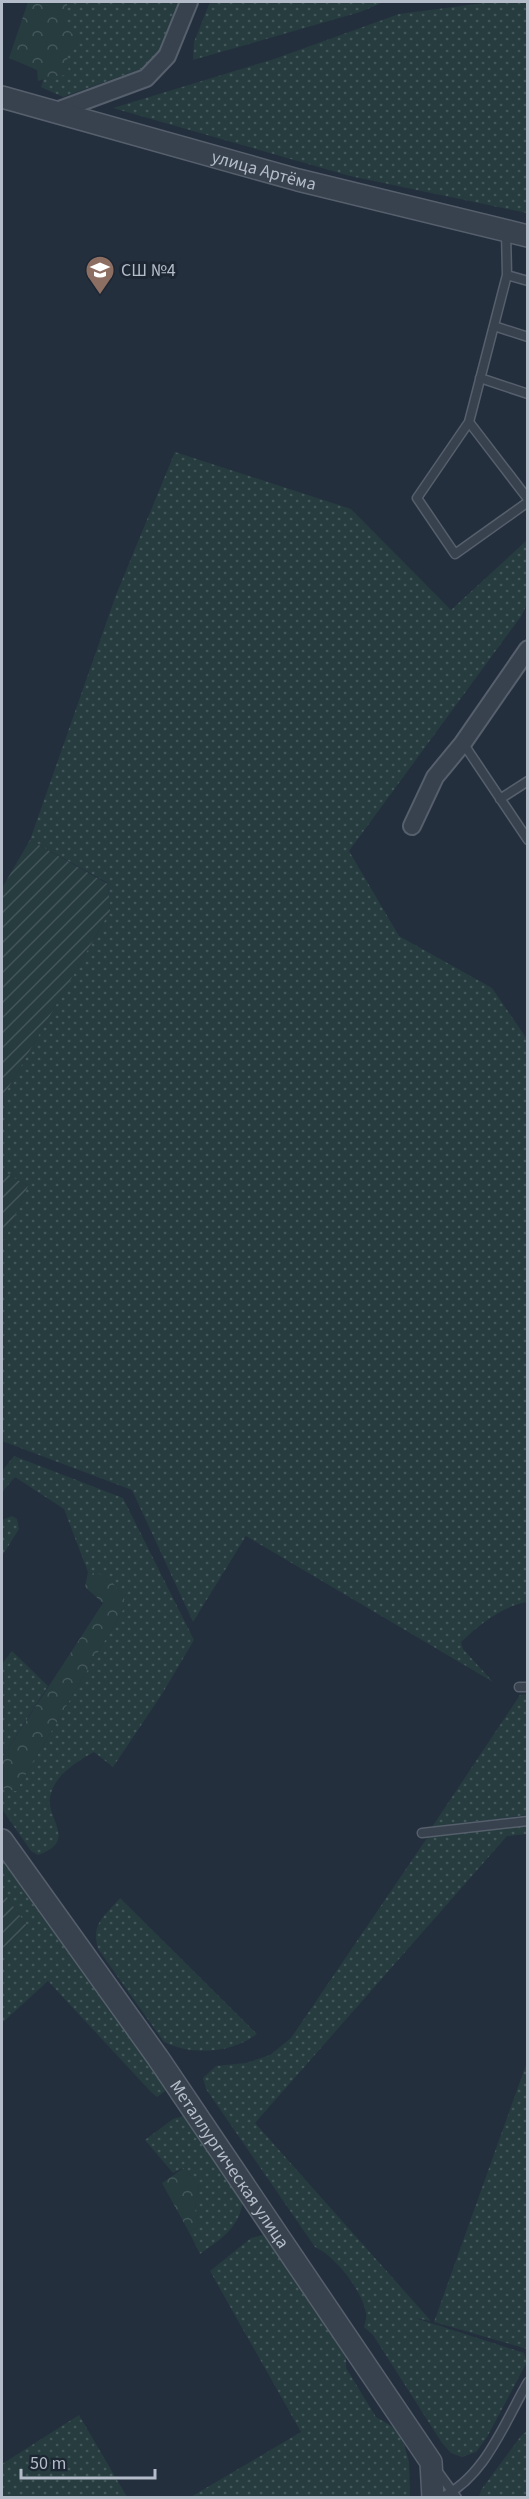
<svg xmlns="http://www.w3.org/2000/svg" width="529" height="2499" font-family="'Source Sans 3',sans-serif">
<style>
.grass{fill:url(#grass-dots)}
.forest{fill:url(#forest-crowns)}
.garden{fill:url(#garden-furrows)}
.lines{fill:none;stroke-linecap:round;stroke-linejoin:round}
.service-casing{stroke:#565f6c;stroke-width:11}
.minor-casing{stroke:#565f6c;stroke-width:20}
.tertiary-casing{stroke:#565f6c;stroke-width:24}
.service{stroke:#38414e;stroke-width:8}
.minor{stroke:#38414e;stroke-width:16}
.tertiary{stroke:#38414e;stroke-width:21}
.labels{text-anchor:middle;stroke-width:6;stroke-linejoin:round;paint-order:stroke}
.street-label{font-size:18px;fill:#b4bcc9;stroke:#1d2633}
.poi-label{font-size:18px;fill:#b4bcc9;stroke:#1d2633;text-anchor:start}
</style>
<defs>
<pattern id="grass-dots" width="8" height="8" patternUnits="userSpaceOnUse" patternTransform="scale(1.5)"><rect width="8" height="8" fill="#263c3f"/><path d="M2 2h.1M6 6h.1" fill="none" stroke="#435659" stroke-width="1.8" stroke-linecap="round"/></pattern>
<pattern id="forest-crowns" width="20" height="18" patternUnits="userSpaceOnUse" patternTransform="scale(1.5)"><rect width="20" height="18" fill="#263c3f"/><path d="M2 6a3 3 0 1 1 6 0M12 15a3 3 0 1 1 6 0" fill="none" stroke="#435659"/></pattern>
<pattern id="garden-furrows" width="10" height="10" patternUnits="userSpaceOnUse" patternTransform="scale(1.5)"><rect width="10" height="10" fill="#263c3f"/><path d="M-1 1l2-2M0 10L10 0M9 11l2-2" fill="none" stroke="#435659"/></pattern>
</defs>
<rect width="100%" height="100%" fill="#242f3e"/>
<path class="grass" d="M68,2H184L155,64L63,97L41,87Z
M210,2H384L360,12L193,60L194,42Z
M492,2H527V213L350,176L113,108L274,59L399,14Z
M175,452L351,509L451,610L527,540V603L522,615L349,851L399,936L492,988L527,1039V1602C501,1607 480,1624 461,1642L463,1649L493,1682L246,1536L193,1622L132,1490L2,1441V1240L5,1239L28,1186L2,1171V1099L110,911L108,883L30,840L116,595Z
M14,1456L123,1498L194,1640L162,1694L113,1767L94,1752C76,1762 53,1776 50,1798C47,1820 78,1841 38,1855L31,1851L2,1809V1788L16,1791L127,1603L108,1577L88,1572L64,1509L15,1477L2,1492V1471Z
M12,1516L17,1519L19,1529L2,1556V1520Z
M12,1651L48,1686L2,1758V1664Z
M527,1694V1815L432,1827L520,1695Z
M527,1824V1834L507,1836L255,2123L431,2321L415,2318L524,2353L527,2362L487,2437L476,2452L462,2457L451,2453L442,2443L373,2335L364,2327C365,2323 367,2317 366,2313C362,2290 335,2256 315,2247L206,2089L203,2078L216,2066L246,2063L270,2055L291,2038L427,1838Z
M2,1854L164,2082L165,2091L157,2097L151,2092L48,1981L2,2023V1950L27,1926L2,1890Z
M120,1898L257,2034C232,2053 192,2056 164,2042L98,1949C91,1923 104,1917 120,1898Z
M527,2062L528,2349H527L434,2322Z
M183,2116L191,2123L243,2202C238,2229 222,2238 200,2254L189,2232L199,2226L195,2210L198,2187L185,2167L173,2173L145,2140L173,2119Z
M266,2234L346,2351V2368L376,2417L393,2427L403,2441L409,2462L410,2497L189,2498L301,2432L210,2271L251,2238Z
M79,2415L127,2497H2V2464Z
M527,2431V2497H479L481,2490L521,2436Z"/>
<path class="forest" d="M28,2H67V29L82,42L67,54L69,75L55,76L38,81L37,70L9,58Z
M88,1572L108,1576L127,1603L16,1791L2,1788V1758L103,1603L85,1587Z
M185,2167L198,2187L195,2210L199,2226L189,2232L162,2183Z"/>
<path class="garden" d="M30,840L108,884L110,911L2,1099V888Z
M2,1171L28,1186L5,1239L2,1240Z
M2,1890L27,1926L2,1950Z"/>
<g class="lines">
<g class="service-casing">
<path id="service" d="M506,231L507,275L469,422L528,499
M507,275L528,281
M494,326L528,337
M480,378L528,394
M469,422L417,498L455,554L528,502
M463,743L528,840
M500,799L528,781
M519,1687H528
M422,1833L528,1821
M436,2469L457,2498
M440,2498C485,2478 504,2423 528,2382"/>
</g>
<g class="minor-casing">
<path id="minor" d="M54,112L146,78L167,56L189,2
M412,826L435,777L463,743L528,649"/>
</g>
<g class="tertiary-casing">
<g id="tertiary">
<path id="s1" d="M2,97L298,180L528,236"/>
<path id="s2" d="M2,1840L158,2058L431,2462L433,2498"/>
</g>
</g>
<use href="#service" class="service"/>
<use href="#minor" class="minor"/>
<use href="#tertiary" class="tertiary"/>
</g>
<defs>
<g id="school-pin" transform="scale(1.5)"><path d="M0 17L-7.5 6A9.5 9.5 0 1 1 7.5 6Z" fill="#8d6e63" stroke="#1d2633"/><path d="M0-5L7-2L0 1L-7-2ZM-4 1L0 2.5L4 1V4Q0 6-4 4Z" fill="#fff"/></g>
</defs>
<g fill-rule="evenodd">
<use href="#school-pin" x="100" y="270"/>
</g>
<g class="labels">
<g class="street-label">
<text dy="6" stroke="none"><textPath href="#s1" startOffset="272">улица Артёма</textPath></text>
<text dy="6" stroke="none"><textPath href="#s2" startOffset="396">Металлургическая улица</textPath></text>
</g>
<g class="poi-label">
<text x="121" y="276">СШ №4</text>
</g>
</g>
<rect width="529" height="2499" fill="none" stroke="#b4bcc9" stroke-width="6"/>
<path d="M21 2469v9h134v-9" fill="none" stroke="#b4bcc9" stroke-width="3"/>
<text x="30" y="2469" font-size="18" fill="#b4bcc9" stroke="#1d2633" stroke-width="4.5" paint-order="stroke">50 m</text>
</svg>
